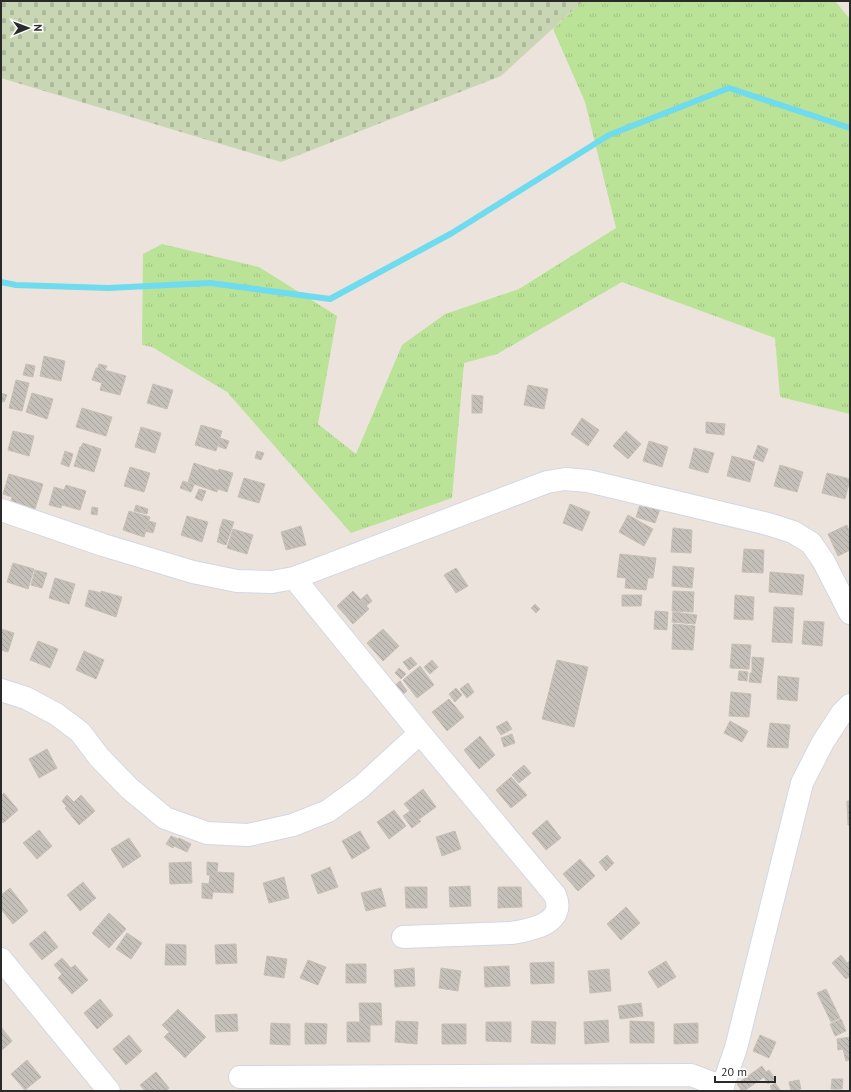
<svg xmlns="http://www.w3.org/2000/svg" width="851" height="1092" font-family="'PT Sans',sans-serif">
<style>
.grass{fill:url(#grass-tufts)}
.cemetery{fill:url(#cemetery-stones)}
.lines{fill:none;stroke-linecap:round;stroke-linejoin:round}
.stream{stroke:#6fdbef;stroke-width:6}
.building{fill:url(#building-back-hatch);stroke:#c8bfb6}
.minor-casing{stroke:#d2d7e3;stroke-width:24}
.minor{stroke:#fff;stroke-width:22}
</style>
<defs>
<pattern id="grass-tufts" width="24" height="20" patternUnits="userSpaceOnUse"><rect width="24" height="20" fill="#bae398"/><path d="M3 7l-1-3M5 7V3M7 7l1-3M15 17l-1-3M17 17v-4M19 17l1-3" fill="none" stroke="#a0c383"/></pattern>
<pattern id="cemetery-stones" width="16" height="16" patternUnits="userSpaceOnUse"><rect width="16" height="16" fill="#c8d6b3"/><path d="M2 7V4a2 2 0 0 1 4 0v3zM10 15v-3a2 2 0 0 1 4 0v3z" fill="#acb89a"/></pattern>
<pattern id="building-back-hatch" width="6" height="6" patternUnits="userSpaceOnUse"><rect width="6" height="6" fill="#c4bfb8"/><path d="M-1 5l2 2M0 0l6 6M5-1l2 2" fill="none" stroke="#a9a49e"/></pattern>
</defs>
<rect width="100%" height="100%" fill="#ece4dc"/>
<path class="grass" d="M583,1H835L850,19V414L780,397L775,338L622,282L497,354L464,363L452,498L351,533L227,392L152,347L142,345L143,254L162,244L259,267L337,316L318,424L356,454L402,345L445,314L519,289L616,228L585,102L553,29Z"/>
<path class="cemetery" d="M1,1H583L501,76L281,162L1,78Z"/>
<g class="lines">
<path class="stream" d="M1,282L16,285L108,288L210,283L330,299L452,233L609,135L729,88L850,128"/>
</g>
<path class="building" d="M44,356L65,361L61,381L40,376Z
M26,364L35,366L33,377L23,375Z
M99,364L107,366L105,370L126,376L120,395L100,390L102,383L92,380L96,368H98Z
M16,380L29,383L22,411L9,408Z
M153,384L173,390L167,409L147,403Z
M528,385L548,389L544,409L524,405Z
M1,393L7,395L4,402L1,401Z
M32,393L53,399L47,419L26,412Z
M472,395L483,396L482,413H472Z
M82,408L112,417L106,436L76,427Z
M582,418L599,430L588,446L571,434Z
M706,422L725,424L724,435L706,433Z
M201,425L222,431L216,451L195,445Z
M141,427L161,433L155,453L135,447Z
M13,431L34,436L29,456L8,450Z
M626,431L641,444L628,459L613,446Z
M220,438L229,441L226,449L217,446Z
M649,441L668,447L662,467L643,461Z
M83,443L101,449L94,472L74,466L80,447H81Z
M758,445L768,449L763,462L753,458Z
M694,448L714,453L708,473L689,468Z
M65,451L73,454L69,467L61,464Z
M257,451L264,453L261,460L255,458Z
M732,456L755,462L750,482L727,476Z
M194,463L218,471L219,469L233,473L227,492L218,489L217,492L188,482Z
M780,465L803,472L797,492L774,486Z
M130,467L150,473L144,492L124,486Z
M827,473L850,479L845,499L822,493Z
M9,474L43,484L35,509L11,501L12,497L3,494Z
M244,478L265,484L259,503L238,497Z
M183,481L194,485L191,492L180,488Z
M66,485L86,491L80,510L62,505L61,508L49,505L54,487L64,490Z
M199,489L206,491L202,501L195,498Z
M641,502L660,509L655,523L636,517Z
M570,504L590,512L582,531L563,523Z
M136,505L148,509L147,514L134,511Z
M92,507L98,508L97,515L91,514Z
M129,511L150,517L144,537L123,530Z
M628,515L653,529L644,546L619,532Z
M187,516L208,522L202,542L181,535Z
M223,519L234,522L226,545L217,542L220,531H219Z
M149,521L156,523L153,533L145,531Z
M847,525L850,533V550L838,556L828,534Z
M301,526L306,545L286,550L281,532Z
M673,528L692,530L691,553L671,552Z
M233,529L253,535L247,554L227,548Z
M744,549L764,550L763,573L742,572Z
M620,554L656,558L653,578H648L646,590L625,588L626,578L617,577Z
M13,563L34,569L28,589L7,582Z
M673,566L694,568L692,588L672,586Z
M456,568L468,586L456,593L444,575Z
M35,570L47,573L42,588L31,585Z
M770,572L804,575L802,595L769,592Z
M55,578L75,584L69,604L49,598Z
M89,590L101,593V591L122,597L116,617L85,606Z
M353,591L369,609L353,624L337,606Z
M673,591L694,592L693,612L672,611Z
M367,594L372,601L366,606L360,600Z
M622,595H642L641,606H622Z
M735,595L754,597L753,620L734,619Z
M535,604L540,609L536,613L531,608Z
M774,607L794,608L792,643L772,642Z
M655,611L668,612L667,630L654,629Z
M673,612L697,615L695,624L672,622Z
M804,621L824,622L822,646L802,644Z
M673,624L695,626L693,650L672,649Z
M1,629L14,633L8,652L1,650Z
M383,629L399,646L383,661L367,643Z
M38,641L58,649L50,668L30,660Z
M732,644L751,645L749,669L730,668Z
M84,651L104,660L96,679L76,670Z
M411,657L417,664L409,670L403,662Z
M752,657L764,658L761,683L749,682L750,673H752Z
M432,660L438,667L430,674L424,667Z
M557,660L588,667L574,727L542,719Z
M420,666L434,685L417,698L403,680Z
M399,668L406,674L401,679L395,673Z
M739,671L748,672L747,681L738,680Z
M778,676L799,678L797,701L777,699Z
M400,681L407,691L399,697L392,688Z
M468,683L474,692L467,698L460,689Z
M456,688L462,695L455,702L449,694Z
M731,692L751,694L749,717L729,716Z
M449,699L464,717L447,731L432,712Z
M507,721L512,729L501,735L496,727Z
M730,721L748,731L742,742L724,733Z
M770,723L790,725L788,748L767,747Z
M512,734L515,743L504,747L501,738Z
M480,736L495,755L479,769L464,750Z
M47,749L57,768L39,778L29,759Z
M524,765L531,773L519,783L512,775Z
M511,777L527,795L511,808L496,790Z
M423,789L436,807L418,820L421,821L412,828L403,816L410,811L404,804Z
M4,793L18,810L3,823L1,820V796Z
M67,795L74,802L81,795L95,811L79,825L65,808L67,807L62,801Z
M847,801H850V825H848Z
M394,810L406,826L389,839L377,822Z
M547,820L561,838L546,850L532,833Z
M39,830L52,846L37,859L23,843Z
M360,831L370,848L352,859L342,841Z
M455,831L461,849L442,856L436,837Z
M171,836L178,839L179,838L191,844L187,852L174,846L173,848L166,844Z
M129,838L141,856L123,868L111,849Z
M607,855L614,863L606,871L599,862Z
M580,859L595,876L578,891L563,874Z
M191,862L192,883L170,884L169,863Z
M207,862L218,863L217,872L234,873L233,893L213,892L212,899L202,898V883L209,884L210,875H207Z
M330,867L338,887L318,894L311,875Z
M284,877L289,898L269,903L263,883Z
M83,882L96,898L80,911L67,895Z
M470,886L471,906L450,907L449,887Z
M405,887H427V908H406Z
M498,887H521L522,907L498,908Z
M10,888L28,911L13,924L1,909L2,906L1,895Z
M381,888L386,906L366,911L361,893Z
M626,907L640,923L621,940L607,924Z
M109,913L126,929L109,948L92,933Z
M45,931L58,947L42,960L29,944Z
M127,933L142,943L131,959L116,949Z
M166,944L186,945V965H165Z
M236,944L237,963L216,964L215,945Z
M841,955L847,963L850,961V976L846,979L832,963Z
M267,956L287,959L284,978L264,975Z
M62,958L71,968L75,965L88,980L72,994L58,978L62,974L54,965Z
M308,960L326,967L318,985L300,978Z
M666,961L676,977L658,988L648,972Z
M554,962V983L531,984L530,963Z
M346,964H366V983H346Z
M509,966L510,986L485,987L484,967Z
M414,968L415,986L395,987L394,970Z
M441,968L461,971L458,991L439,988Z
M609,969L611,991L590,993L588,971Z
M826,989L840,1018L831,1022L817,993Z
M100,999L113,1015L97,1029L84,1013Z
M359,1003H381L382,1025H370V1042H347V1022H360Z
M641,1003L643,1016L620,1019L618,1006Z
M178,1009L206,1037L185,1058L164,1037L169,1032L162,1025Z
M237,1014L238,1031L216,1032L215,1015Z
M841,1019L846,1031L835,1036L830,1024Z
M608,1020L609,1042L585,1044L584,1022Z
M396,1021L418,1022L417,1044L395,1042Z
M532,1021L556,1022L555,1044L531,1043Z
M630,1021L654,1022V1043H630Z
M486,1022H511V1042L486,1041Z
M271,1023L290,1024V1045L270,1044Z
M305,1023L327,1024L326,1044H305Z
M698,1023V1043L674,1044V1024Z
M442,1024H466V1044H442Z
M1,1027L12,1041L1,1051Z
M129,1035L142,1051L126,1065L113,1049Z
M760,1035L776,1042L769,1058L753,1051Z
M850,1037V1060L846,1061L843,1049L838,1050L837,1039Z
M27,1060L41,1077L25,1090L11,1074Z
M762,1066L766,1072L769,1070L775,1079L768,1084L764,1077L744,1091H742L737,1084Z
M156,1072L169,1088L166,1091H145L140,1085Z
M832,1079H843L842,1089H831Z
M799,1080L801,1089L791,1091L789,1082Z
M775,1083L781,1091H769L772,1089L770,1086Z"/>
<g class="lines">
<g class="minor-casing">
<path id="minor" d="M1,510L103,545L193,572L237,581L272,582L294,578L547,482L565,479L588,481L768,524L793,532L811,543L824,562L850,613
M294,578L420,733L555,895C567,923 532,930 511,933L403,937
M1,690L26,698L56,714L80,732L99,757L129,788L165,818L207,833L248,835L293,825L328,811L361,787L420,733
M1,959L109,1091
M240,1077L691,1075L723,1087
M721,1091L736,1048L802,783L823,742L842,713L850,705"/>
</g>
<use href="#minor" class="minor"/>
</g>
<rect width="851" height="1092" fill="none" stroke="#2a2a2a" stroke-width="4"/>
<g transform="translate(28 28) rotate(89)" stroke="#ffffff" stroke-width="3" paint-order="stroke">
<path d="M0-3L7 15L0 10L-7 15Z" fill="#2a2a2a"/>
<text y="-6" font-size="11" font-weight="bold" text-anchor="middle" fill="#2a2a2a">N</text>
</g>
<path d="M715 1076v6h60v-6" fill="none" stroke="#2a2a2a" stroke-width="2"/>
<text x="721" y="1076" font-size="12" fill="#2a2a2a" stroke="#ffffff" stroke-width="3" paint-order="stroke">20 m</text>
</svg>
